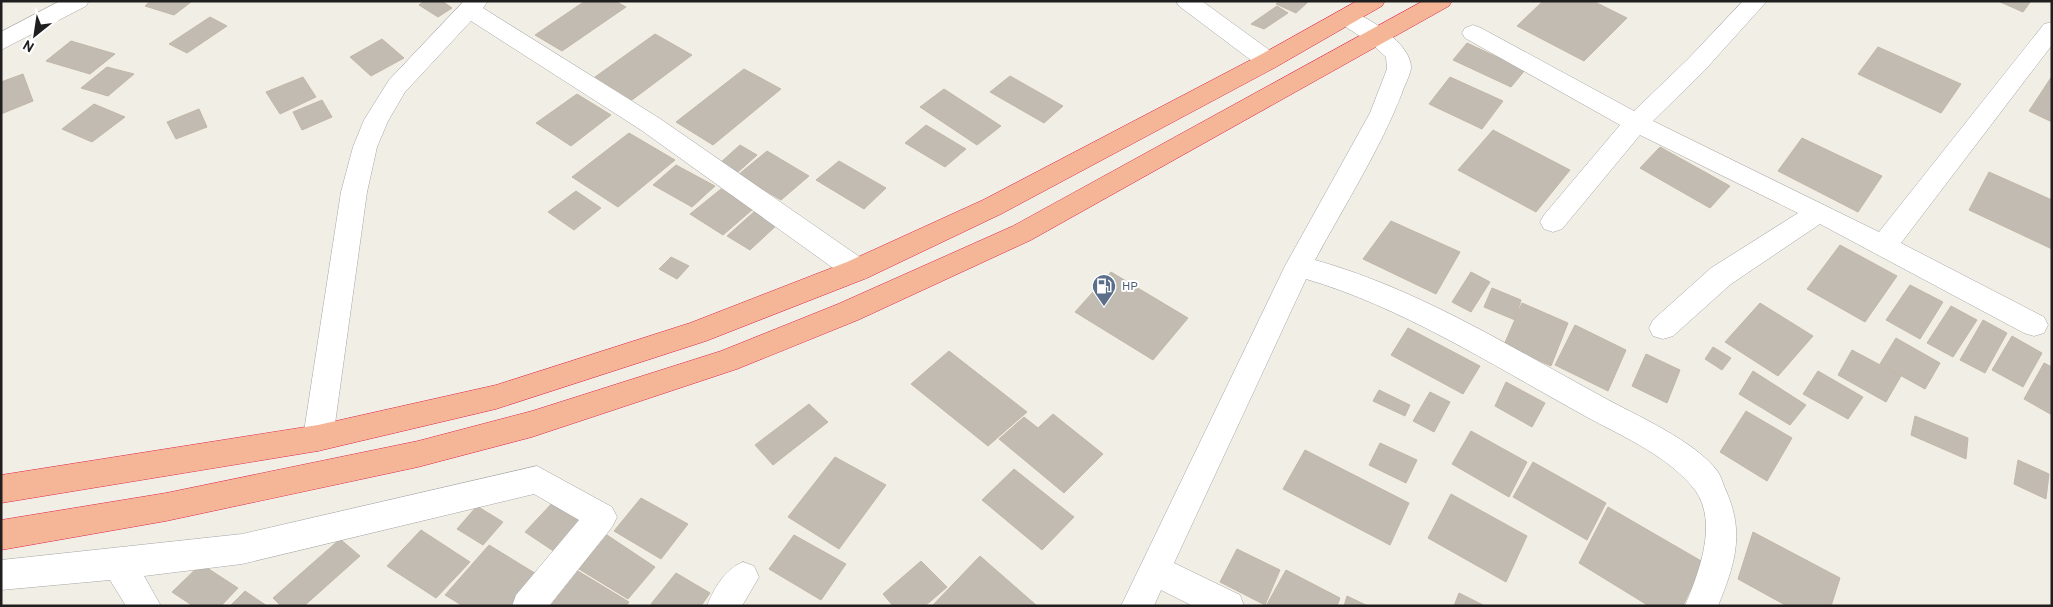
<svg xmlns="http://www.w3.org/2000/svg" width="2053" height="607" font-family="Overpass,sans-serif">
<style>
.building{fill:#c1bbb1;stroke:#c3b7a7}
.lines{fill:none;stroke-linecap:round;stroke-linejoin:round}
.minor-casing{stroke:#a6a6a6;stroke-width:1}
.trunk-casing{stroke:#e12049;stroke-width:1}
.minor{fill:#fff;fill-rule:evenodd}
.trunk{fill:#f4b696;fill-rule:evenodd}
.labels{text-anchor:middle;stroke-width:4;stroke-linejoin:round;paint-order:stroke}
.service-label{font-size:12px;fill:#4e5e75;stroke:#fff;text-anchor:start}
</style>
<rect width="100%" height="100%" fill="#f0eee5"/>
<path class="building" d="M150,1H190L191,2L174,15L145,6Z
M424,1H442L452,8L438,17L419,5Z
M585,1H615L626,7L562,51L535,35Z
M1279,1H1309L1296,13L1276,4Z
M1543,1H1593L1627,18L1584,61L1517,26Z
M1998,1H2031L2023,12Z
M1277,6L1288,13L1264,29L1251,24Z
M210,17L227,26L187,53L169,44Z
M655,34L692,55L632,100L595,77Z
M382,39L404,58L371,76L350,57Z
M71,41L115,54L90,74L46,61Z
M1467,43L1525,70L1511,87L1453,60Z
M1878,47L1961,84L1941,113L1858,74Z
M107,67L134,74L108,96L81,88Z
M744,69L781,89L713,145L676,122Z
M23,74L33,101L1,114V82Z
M1010,76L1063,106L1044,123L990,92Z
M2052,76V122L2029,111Z
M303,77L316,97L280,114L266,92Z
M1450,77L1503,101L1482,129L1429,104Z
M944,89L1001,126L977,145L920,107Z
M577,94L611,115L571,146L536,123Z
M322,100L332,117L302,130L293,112Z
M94,104L125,117L92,142L62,129Z
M199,109L207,127L176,139L167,122Z
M926,125L966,149L945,167L905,143Z
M1493,130L1570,170L1536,212L1458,170Z
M629,133L675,160L618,207L572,177Z
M1802,138L1882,176L1858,212L1778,171Z
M740,145L757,155L737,173L720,163Z
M1660,147L1730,186L1710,208L1640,168Z
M767,151L809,176L781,200L738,175Z
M839,161L886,188L864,209L816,180Z
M676,165L715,186L692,207L653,185Z
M1989,172L2052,200V249L1969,210Z
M721,189L753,209L723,235L690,214Z
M576,191L601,208L574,230L548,212Z
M755,211L778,224L750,250L727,236Z
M1391,221L1460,252L1436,294L1363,259Z
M1840,245L1897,276L1865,322L1807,289Z
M671,257L689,266L677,279L659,269Z
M1111,272L1188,318L1153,360L1075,312Z
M1471,272L1490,282L1471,312L1452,302Z
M1910,285L1943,302L1920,339L1886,320Z
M1492,288L1521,300L1515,320L1484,307Z
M1522,303L1568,323L1551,366L1504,345Z
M1760,303L1813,336L1778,376L1725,342Z
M1951,306L1977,320L1953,357L1927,343Z
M1983,320L2007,333L1985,373L1960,360Z
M1575,325L1626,350L1608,391L1555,365Z
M1408,328L1480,366L1463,394L1391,355Z
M2012,336L2042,353L2023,387L1992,370Z
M1896,338L1940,363L1925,389L1880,364Z
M1713,347L1731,358L1722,370L1705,359Z
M1852,350L1901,376L1886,402L1838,375Z
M949,351L1027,412L988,446L911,384Z
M1646,354L1680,370L1667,403L1632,386Z
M2044,363L2052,367V415L2024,399Z
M1753,371L1806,405L1790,425L1739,394Z
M1818,371L1863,397L1848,419L1803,394Z
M1506,382L1545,403L1532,427L1495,406Z
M1379,390L1410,405L1405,416L1373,401Z
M1430,392L1450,402L1434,432L1413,421Z
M809,404L828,422L773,465L755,445Z
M1746,411L1792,438L1767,481L1720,452Z
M1053,414L1103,454L1064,493L999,439L1024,417L1038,428Z
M1915,416L1968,438L1966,459L1911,435Z
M1471,431L1527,462L1509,497L1452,464Z
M1380,443L1417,460L1406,483L1369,465Z
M1305,450L1409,503L1390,545L1283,489Z
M835,457L886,485L839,549L788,517Z
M2018,460L2049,474L2046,499L2014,484Z
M1533,462L1606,503L1587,540L1513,497Z
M1014,469L1074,517L1042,550L982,500Z
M1451,494L1527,536L1506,582L1428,538Z
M641,498L688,524L661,559L614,531Z
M555,500L588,520L558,554L525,532Z
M477,506L503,522L483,545L457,529Z
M1608,507L1703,562L1683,606H1649L1579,563Z
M421,530L470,562L436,598L387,566Z
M1753,532L1840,578L1831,606H1787L1738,579Z
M607,535L655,567L628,599L579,569Z
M794,535L846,564L821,600L769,569Z
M340,539L360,556L304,606H281L273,598Z
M489,545L538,575L511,606H463L445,595Z
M1237,549L1280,570L1265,605L1220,582Z
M980,556L1036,605H933Z
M921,561L947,587L925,606H893L883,594Z
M201,564L238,588L221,606H193L172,592Z
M1286,570L1340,598L1337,606H1266Z
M578,571L629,602L626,606L551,605Z
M676,573L710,593L701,606H655L651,604Z
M245,591L267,606H230Z
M1459,593L1485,606H1454Z
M1347,596L1368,606H1344Z"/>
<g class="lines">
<g class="minor-casing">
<path id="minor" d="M60,1H89L86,6L1,50V32Z
M464,1H488L483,8L659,118L867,262L870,270L867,278L857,281L847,278L641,130L471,21L405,92L388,121L377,147L367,192L333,438L329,447L318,451L307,447L303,438L341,192L353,147L364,120L389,80Z
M1176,1H1202L1276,55L1280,61L1276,67L1268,69L1260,67L1179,6Z
M1743,1H1767L1704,71L1653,121L1879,232L2044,24L2052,22V45L1901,243L2044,317L2048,325L2044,333L2034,336L2024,333L1820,224L1731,284L1673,336L1663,339L1653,336L1649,328L1653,320L1711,268L1798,213L1640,135L1562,229L1553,232L1544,229L1540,222L1544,215L1620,125L1465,38L1462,33L1465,28L1473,25L1481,28L1634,111L1688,59Z
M1346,10C1367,15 1412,44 1411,68C1410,76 1404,86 1402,93C1380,150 1344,206 1315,260C1416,288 1509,346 1601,396C1635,415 1696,441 1718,472C1722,478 1724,487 1727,493C1745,535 1734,566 1718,606H1685C1698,574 1719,523 1695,490C1666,453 1616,434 1576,411C1491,364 1399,306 1306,279L1174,563L1240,595L1244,606H1193L1161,590L1154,606H1121L1285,266L1370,113L1387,69L1386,57L1371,43L1338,22L1335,17L1338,12Z
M537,466L612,507L617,517L612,527L549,606H512L516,595L579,520L534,494L242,564L144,576L161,606H126L110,580L1,590V560L242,534Z
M743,562L754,566L759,577L742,606H707C714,588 725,569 743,562Z"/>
</g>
<g class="trunk-casing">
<path id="trunk" d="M1357,1H1385L1382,6L1276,67L1001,214L867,278L706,341L496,409L318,451L1,503V475L318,425L496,385L690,323L847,262L983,200L1260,55Z
M1423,1H1452L1449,6L1031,240L858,320L737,369L532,437L418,467L166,521L1,550V520L166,493L418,441L532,411L721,351L838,304L1013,226Z"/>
</g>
<use href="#minor" class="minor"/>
<use href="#trunk" class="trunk"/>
</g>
<defs>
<g id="fuel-pin" transform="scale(1.25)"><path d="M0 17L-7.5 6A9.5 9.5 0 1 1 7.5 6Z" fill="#5c6f8a" stroke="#fff"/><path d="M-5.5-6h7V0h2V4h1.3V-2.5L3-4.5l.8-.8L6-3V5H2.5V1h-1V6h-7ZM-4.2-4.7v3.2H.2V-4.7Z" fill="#fff"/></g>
</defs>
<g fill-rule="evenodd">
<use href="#fuel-pin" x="1104" y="286"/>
</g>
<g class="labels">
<g class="service-label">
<text x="1122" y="290">HP</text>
</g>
</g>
<rect width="2053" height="607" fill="none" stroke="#1f1f1f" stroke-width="5"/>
<g transform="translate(35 35) rotate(210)" stroke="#ffffff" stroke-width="4" paint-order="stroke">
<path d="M0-4L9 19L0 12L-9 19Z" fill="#1f1f1f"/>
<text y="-8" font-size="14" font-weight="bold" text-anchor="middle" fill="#1f1f1f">N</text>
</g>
</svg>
